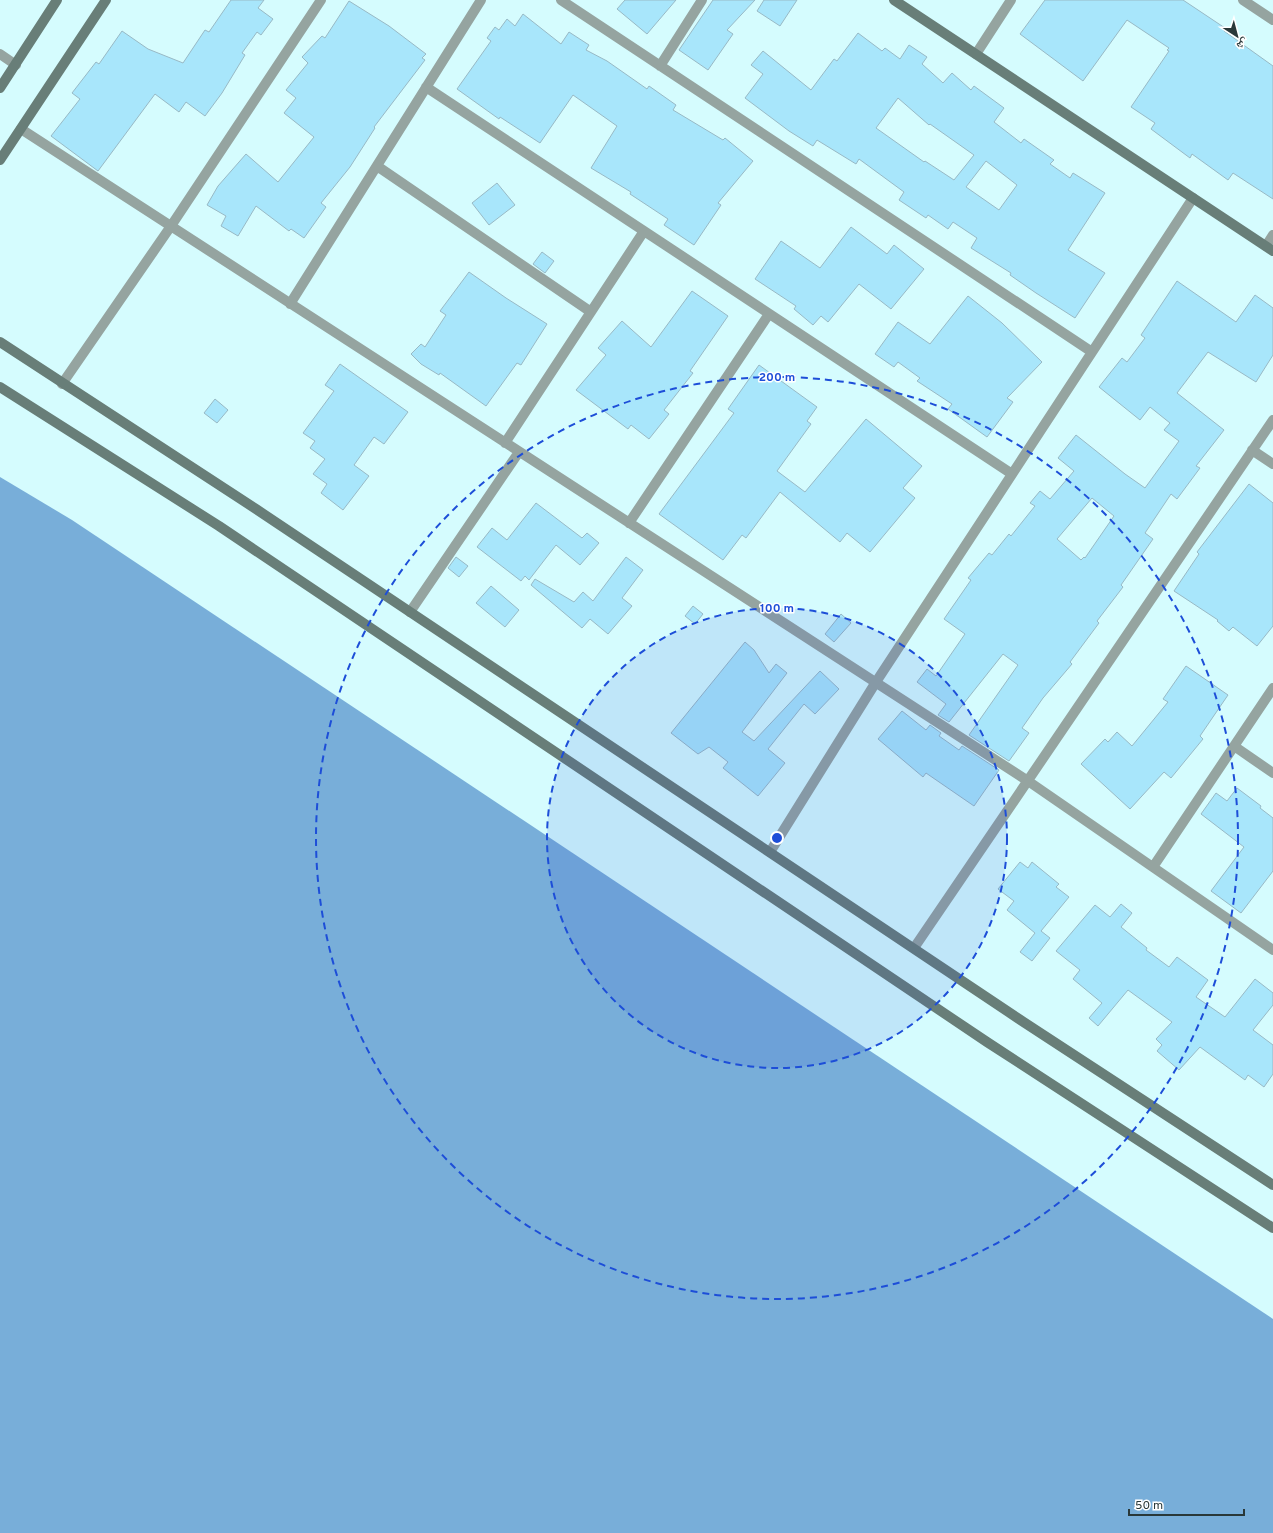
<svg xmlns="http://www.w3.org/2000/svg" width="1273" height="1533" font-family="Overpass,'Noto Naskh Arabic',sans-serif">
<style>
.water{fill:#78aed9}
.building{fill:#a8e6fb;stroke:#98b9c5;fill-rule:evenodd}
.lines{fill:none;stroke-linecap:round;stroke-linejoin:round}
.street{stroke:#95a4a0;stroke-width:10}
.secondary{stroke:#687e78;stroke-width:10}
.ring{fill:none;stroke:#1d4ed8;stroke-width:2;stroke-dasharray:7 5}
.centre{fill:#1d4ed8;stroke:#fff;stroke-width:2}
.ring-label{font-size:12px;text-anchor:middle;font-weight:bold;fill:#1d4ed8;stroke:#fff;stroke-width:3;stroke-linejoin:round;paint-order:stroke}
</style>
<rect width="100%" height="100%" fill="#d5fcfe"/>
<path class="water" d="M0,477L72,520L1273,1319V1533H0Z"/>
<path class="building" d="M231,0H264L258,8L273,19L261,35L257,32L242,53L245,55L222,93L205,116L186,102L179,112L155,94L98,171L51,136L80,99L72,93L96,62L99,64L122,31L148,49L183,63L205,30L209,32Z
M625,0H676L647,34L617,9Z
M713,0H755L727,30L733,34L708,70L679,50Z
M764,0H797L780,26L757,11Z
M1045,0H1183L1225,28L1224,31L1273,66V199L1233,173L1228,180L1192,154L1190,158L1151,129L1155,123L1131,107L1169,51L1167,50L1169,48L1127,20L1083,81L1020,34Z
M349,1L389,26L426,54L422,58L425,60L374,127L375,128L350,167L321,203L326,207L304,238L291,229L289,231L256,206L238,236L221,226L226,216L207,205L218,186L246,154L278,182L314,137L284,113L296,98L286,90L308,63L302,57L322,36L325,38Z
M523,14L561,44L569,32L589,45L586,50L607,61L647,89L649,86L676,105L673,110L723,140L725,138L753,161L718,203L721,205L694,245L664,225L668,219L630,194L631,192L591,168L617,126L573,95L540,143L500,117L499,119L457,89L491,41L487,38L495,27L499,30L507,19L515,26Z
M858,33L882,51L885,48L900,59L909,45L927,57L922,64L943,83L952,73L971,90L974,86L1004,108L994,122L1021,143L1024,139L1054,160L1050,164L1070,178L1073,173L1105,193L1068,250L1105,273L1075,318L1036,293L1010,275L1011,273L971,248L977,238L953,222L948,229L928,215L926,218L899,200L904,192L859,159L856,164L817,140L813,146L789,131L745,98L763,74L751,65L763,51L811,90L834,59L837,61ZM898,98L929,125L930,124L974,155L954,180L925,161L924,162L876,128ZM986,161L1017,185L999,210L966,187Z
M497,183L515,205L489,225L472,203Z
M851,227L887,254L894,245L924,269L891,309L859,284L828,322L821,316L813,325L794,309L796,306L755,279L781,241L820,268Z
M542,252L554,261L545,273L533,264Z
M469,272L506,298L547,324L521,365L517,363L486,406L440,373L439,375L421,364L411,354L421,344L425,347L446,315L440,311Z
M1177,281L1236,322L1255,295L1273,308V355L1256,382L1208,352L1177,393L1224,430L1196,466L1200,468L1177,499L1171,494L1145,533L1153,539L1121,585L1123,587L1097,621L1099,623L1070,662L1072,664L1043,698L1022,728L1029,733L1009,761L969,735L1018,665L1003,654L949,722L938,715L946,704L917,682L927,669L936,676L965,634L944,619L971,580L968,578L989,553L992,555L1009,534L1011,536L1035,506L1030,503L1040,491L1050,499L1074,471L1058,458L1076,435L1125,474L1145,488L1179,441L1164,430L1170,423L1150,407L1140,420L1099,387L1122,358L1127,362L1145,338L1141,335ZM1092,498L1114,516L1085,558L1084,557L1081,560L1057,539Z
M692,291L728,316L690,371L693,373L664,410L669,414L649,439L631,425L628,429L576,390L606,355L598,348L622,321L651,347Z
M968,296L1002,323L1042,362L1007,398L1013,402L987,437L948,409L952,404L917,381L920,378L898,362L894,367L875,354L898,322L930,344Z
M340,364L408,412L384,444L374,437L354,465L369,476L343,510L321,493L327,484L313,474L325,459L310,448L315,441L303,433L334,391L325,385Z
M759,365L817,407L807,421L811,424L777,471L805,492L866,419L922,466L903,488L915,498L870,552L847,533L840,542L780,492L746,538L742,535L723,560L659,514L734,413L728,409Z
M215,399L228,410L217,423L204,413Z
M1249,484L1273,503V626L1257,646L1233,627L1229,631L1217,621L1218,620L1174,591L1199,554L1197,552Z
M536,503L582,538L587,533L599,543L580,565L556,545L529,580L525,576L521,581L477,547L492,528L507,540Z
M456,557L468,566L459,577L448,568Z
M626,557L643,570L622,598L632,606L608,634L590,619L582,628L531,585L535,579L574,602L583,592L593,601Z
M491,586L519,610L505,627L476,603Z
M693,606L703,614L695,624L685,616Z
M841,614L851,623L834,642L825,634Z
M745,642L754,650L769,673L776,664L787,673L742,732L754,741L820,671L839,689L815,714L804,704L768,749L785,763L758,796L723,768L728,762L709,747L698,754L671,733Z
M1186,666L1228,695L1200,736L1203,739L1171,778L1164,772L1130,809L1081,764L1105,739L1108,742L1117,732L1132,746L1168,702L1163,699Z
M902,711L926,730L930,725L941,733L939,736L959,750L962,746L999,770L974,806L926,773L923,777L878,739Z
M1237,788L1261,806L1260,808L1273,818V871L1241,913L1211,891L1244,847L1201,814L1216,793L1227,801Z
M1020,862L1028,868L1032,862L1059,884L1056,887L1069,897L1041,931L1050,938L1032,961L1020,952L1035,933L1007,910L1014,901L998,889Z
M1121,904L1132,913L1121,927L1147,948L1146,950L1169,967L1177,957L1208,980L1196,997L1225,1017L1255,979L1273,993V1005L1253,1030L1273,1045V1074L1264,1087L1248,1075L1245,1080L1200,1047L1179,1070L1157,1051L1162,1045L1156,1039L1172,1022L1128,990L1098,1026L1089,1018L1102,1003L1073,979L1080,970L1056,951L1095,905L1110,917Z"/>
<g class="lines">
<path class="street" d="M561,0L1092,352
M1243,0L1273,20
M0,54L16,65
M976,54L1011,0
M660,66L702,0
M426,87L1012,474
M21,129L1028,781L1273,950
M377,166L591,312
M1266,246L1273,235
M290,304L481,0
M62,384L171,226L321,0
M505,443L644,231
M1252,450L1273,464
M629,523L769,314
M410,612L519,452
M1234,746L1273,773
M770,852L876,682L1193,198
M1153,867L1273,688
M914,948L1273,420"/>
<path class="secondary" d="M894,0L1273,251
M0,88L57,0
M0,160L106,0
M0,342L256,509L1019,1019L1273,1185
M0,387L219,526L987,1042L1273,1228"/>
</g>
<circle cx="777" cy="838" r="230" fill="#1d4ed8" fill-opacity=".12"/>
<g class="ring">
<circle cx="777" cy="838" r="230"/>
<circle cx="777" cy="838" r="461"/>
</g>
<circle cx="777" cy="838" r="6" class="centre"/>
<g class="ring-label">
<text x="777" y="381">200 m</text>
<text x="777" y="612">100 m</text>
</g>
<g transform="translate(1237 36) rotate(144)" stroke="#ffffff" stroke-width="3" paint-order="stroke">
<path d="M0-3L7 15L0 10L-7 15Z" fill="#293839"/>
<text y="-6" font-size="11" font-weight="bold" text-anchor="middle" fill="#293839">ش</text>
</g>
<path d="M1129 1509v6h115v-6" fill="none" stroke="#293839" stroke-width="2"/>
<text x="1135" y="1509" font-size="12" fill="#293839" stroke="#ffffff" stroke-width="3" paint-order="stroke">50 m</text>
</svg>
